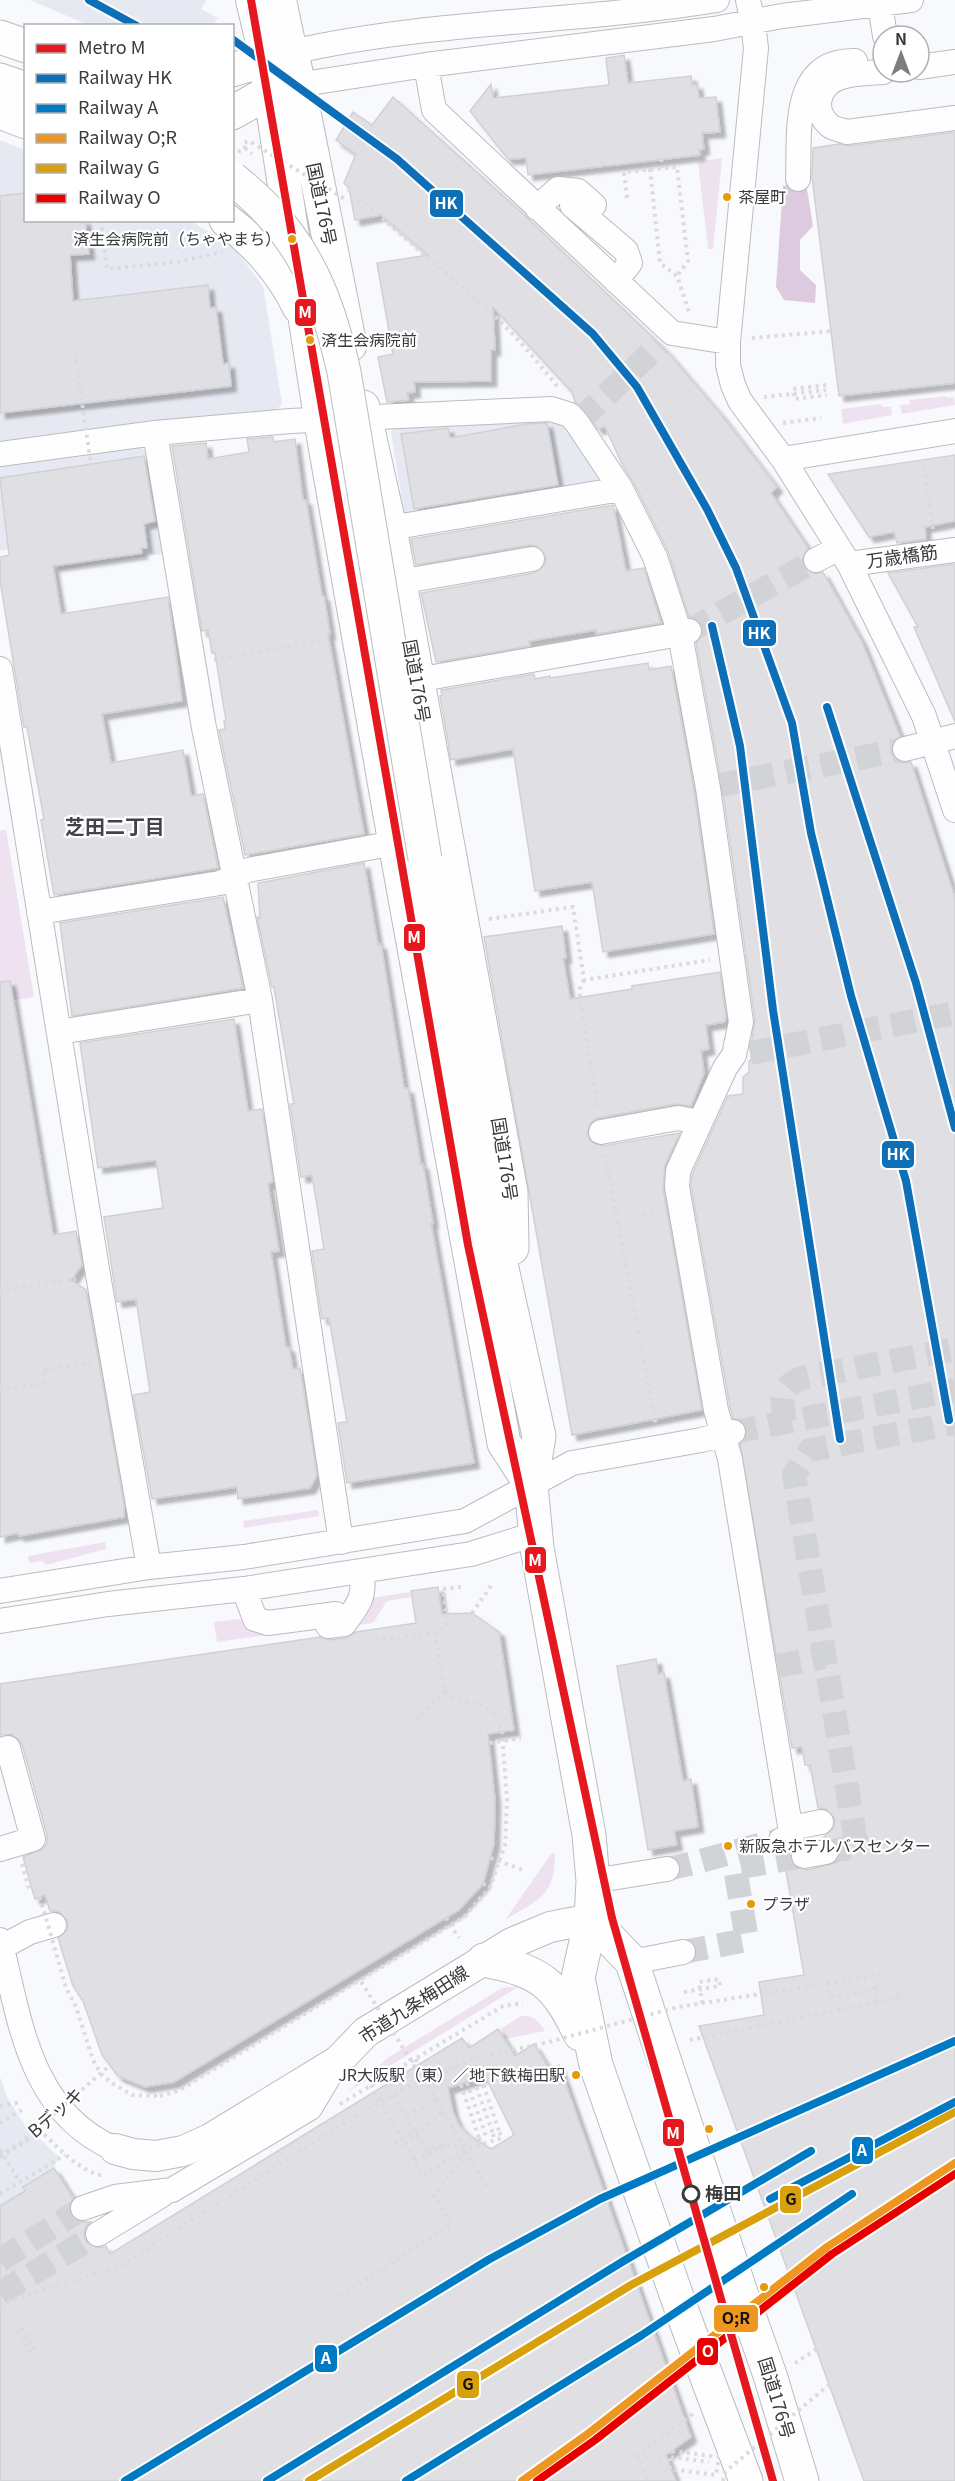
<svg xmlns="http://www.w3.org/2000/svg" width="955" height="2481" font-family="Georgia,'Noto Sans JP',serif">
<style>
.built{fill:#e6e9f1}
.green{fill:#efe2f0}
.forest{fill:#decadf}
.building{fill:#e0e0e4;stroke:#d0d1d5;stroke-width:1.5;fill-rule:evenodd;filter:url(#shadow)}
.lines{fill:none;stroke-linecap:round;stroke-linejoin:round}
.minor-tunnel{stroke:#d1d3d7;stroke-width:24;stroke-dasharray:24 12;stroke-linecap:butt}
.minor-casing{stroke:#bbbcc0;stroke-width:26}
.major-casing{stroke:#bbbcc0;stroke-width:32}
.highway-casing{stroke:#bbbcc0;stroke-width:35}
.path{stroke:#dbdbdd;stroke-width:4;stroke-dasharray:3 4.5;stroke-linecap:butt}
.minor{stroke:#fefeff;stroke-width:24}
.major{stroke:#fefeff;stroke-width:30}
.highway{stroke:#fefeff;stroke-width:33}
.highway-bridge-casing{stroke:#bbbcc0;stroke-width:35;stroke-linecap:butt}
.path-bridge{stroke:#dbdbdd;stroke-width:4;stroke-dasharray:3 4.5;stroke-linecap:butt}
.highway-bridge{stroke:#fefeff;stroke-width:33}
.rail-1-casing{stroke:#fff;stroke-width:12}
.rail-2-casing{stroke:#fff;stroke-width:12}
.rail-3-casing{stroke:#fff;stroke-width:12}
.rail-4-casing{stroke:#fff;stroke-width:12}
.rail-5-casing{stroke:#fff;stroke-width:12}
.rail-1{stroke:#0d6fb8;stroke-width:8}
.rail-2{stroke:#007ac2;stroke-width:8}
.rail-3{stroke:#ed9721;stroke-width:8}
.rail-4{stroke:#d7a00c;stroke-width:8}
.rail-5{stroke:#e80000;stroke-width:8}
.metro-1-casing{stroke:#fff;stroke-width:12}
.metro-1{stroke:#e5171f;stroke-width:8}
.bus-dot{fill:#e49b06;stroke:#fff;stroke-width:2}
.stop-dot{fill:#fff;stroke:#383a3e;stroke-width:3}
.labels{text-anchor:middle;stroke-width:4.5;stroke-linejoin:round;paint-order:stroke}
.bus-label{font-size:16px;fill:#383a3e;stroke:#fff;text-anchor:start}
.street-label{font-size:18px;fill:#383a3e;stroke:#fff}
.stop-label{font-size:18px;font-weight:bold;fill:#383a3e;stroke:#fff;text-anchor:start}
.neighbourhood-label{font-size:20px;font-weight:bold;fill:#40434d;stroke:#fff}
.line-badge{stroke:#fff;stroke-width:2}
.badge-label{font-size:16px;text-anchor:middle;font-weight:bold;fill:#fff}
.pale-badge-label{font-size:16px;text-anchor:middle;font-weight:bold;fill:#111}
</style>
<defs>
<filter id="shadow"><feDropShadow dx="5.5" dy="5.5" stdDeviation="1.5" flood-color="#0004"/></filter>
</defs>
<rect width="100%" height="100%" fill="#f7f9fd"/>
<path class="built" d="M30,0H206L201,9L218,18L213,25H88Z
M0,140L25,150L26,220L190,221L231,244L263,286L282,404L272,415L0,446Z
M554,418L564,422L603,479L598,486L414,518L404,512L391,432L397,424Z
M136,445L151,454L166,553L59,570L54,543L0,551V464Z
M0,2077L8,2099L24,2124L59,2157L54,2168L23,2187L25,2191L0,2206Z"/>
<path class="green" d="M722,158L713,249H708L698,162Z
M946,396V398L954,397L955,405L902,414L900,405L910,404L909,400Z
M881,404L882,407H891L892,415L843,424L841,409Z
M6,830L34,997L0,1002V831Z
M318,1510L319,1516L244,1528L243,1521Z
M105,1542L106,1549L46,1565L42,1561L29,1563L28,1556Z
M410,1592L411,1597L387,1601L373,1623L352,1626L372,1598Z
M239,1619L256,1630L275,1634L217,1642L214,1622Z
M555,1853C555,1897 538,1900 505,1920L551,1854Z
M510,1987H518L346,2093L389,2057L502,1988Z
M521,2016C535,2015 538,2020 545,2031L505,2039L499,2030Z"/>
<path class="forest" d="M806,183L813,226L800,240V270L816,285L815,303L784,300L776,287L783,186Z"/>
<path class="building" d="M624,55L628,83L691,76L692,85L697,84L699,98L716,97L720,132L702,133L704,149L699,150L700,155L528,175L526,158L508,159L470,111L491,84L493,98L609,85L606,58Z
M393,97L521,212L666,350L720,413L777,487L771,493L808,548L802,559L804,567L815,574L823,572L862,642L900,736L891,745V753L901,763L911,762L955,898V2481H864L699,2026L764,2015L759,1982L804,1975L783,1854L790,1853V1859L794,1866L807,1870L835,1863L839,1857L840,1850L836,1842L823,1838L834,1827L835,1819L826,1809L818,1808L810,1765H805L802,1747L792,1748L740,1444L746,1436L747,1429L743,1422L733,1418L730,1407L691,1186L692,1175L728,1096L743,1094V1077L749,1072V1061L751,1060V1045L755,1020L722,786L696,643L703,634V627L698,620L689,617L668,551L634,483L623,466L605,427L598,429L588,414L575,402L572,392L493,307L495,350H491V381L414,382L415,392L407,393L409,400L387,402L378,357L393,354L377,263L428,255L381,215L355,220L349,188L344,183L356,154L336,140L353,112L372,125Z
M955,132V383L839,396L812,177L813,148L839,144L849,146Z
M26,193V220H85L89,254L70,255L73,301L208,285L210,308L216,307L223,364L229,363L231,386L0,413V196Z
M547,423L558,485L414,509L401,434L448,428L450,438L527,424Z
M273,437L274,442L295,439L303,500H306L322,596H324L330,634H328L364,834L245,855L219,730L225,729L224,721H226L215,653H212L208,630L202,631L172,446L206,443L208,459L249,452L247,439Z
M955,455V521L925,527L926,539L897,543L894,532L869,537L828,474Z
M144,456L155,521L144,524L147,548H141L142,553L53,566L61,614L168,597L182,701L102,714L111,763L183,750L191,796L203,794L218,868L54,895L41,820L44,819L27,727H24L0,581V557L9,555L0,478Z
M613,505L626,571L644,568L661,623L596,634V630L529,641L530,646L436,662L421,593L534,573L545,564L546,556L537,546L530,545L416,565L411,539Z
M955,564V722L914,627H918L888,573Z
M648,663L649,670L671,666L694,790L714,934L603,952L592,882L535,891L513,749L451,760L440,696L442,695L441,690L534,674L535,679L550,676V678Z
M364,863L378,945L381,944L404,1088H408L421,1165L423,1164L433,1223H431L474,1463L347,1483L338,1423L347,1422L329,1318L322,1319L312,1251L324,1249L312,1175L301,1177L290,1104H294L274,987H272L257,917L260,918L258,883Z
M223,897L243,988L72,1016L60,923Z
M562,926L566,958H563L570,999L632,989V986L720,972L726,1018L724,1022L706,1025L709,1049L701,1051L704,1073L691,1106L675,1104L598,1118L591,1122L587,1134L591,1142L603,1146L680,1133L665,1165L663,1189L702,1410L572,1435L484,937Z
M10,981L53,1235L76,1231L82,1265L71,1280L86,1290L124,1504V1517L19,1536L18,1533L0,1537V982Z
M234,1019L248,1111L262,1109L273,1181L268,1184L279,1251L271,1252L286,1347H289L293,1369L300,1368L317,1475L310,1488L238,1499L237,1487L152,1499L133,1395L150,1392L136,1299L117,1302L104,1217L163,1208L156,1160L98,1168L80,1043Z
M438,1587L442,1614L472,1613L499,1632L514,1730L488,1734L495,1800L494,1844L483,1884L459,1910L174,2082L145,2087L118,2076L102,2055L83,2001L73,1986L58,1938L68,1929L67,1920L58,1911H50L45,1895L35,1899L32,1889L23,1857L43,1849L47,1843V1835L22,1744L12,1734L0,1735V1684L320,1637L329,1640L346,1638L356,1632L416,1623L411,1591Z
M656,1659L658,1674L664,1673L683,1781L691,1779L698,1827L674,1831L677,1845L648,1850L617,1666Z
M498,2029L515,2056L534,2044L550,2070L559,2065L691,2437L666,2455L676,2481H0V2206L25,2191L23,2187L54,2168L73,2198L69,2206L73,2218L81,2222H91L86,2227L84,2234L86,2242L98,2248L106,2246L110,2254L462,2038L469,2048ZM485,2076L514,2135L491,2149L472,2137L459,2125L453,2112L448,2088Z"/>
<g class="lines">
<path class="minor-tunnel" d="M580,420L660,344
M689,631L816,560
M715,786L905,749
M750,1053L955,1013
M785,1422C781,1399 779,1387 802,1378L955,1349
M733,1432L955,1390
M777,1666L824,1657
M826,1852L857,1847L794,1475L810,1450L955,1423
M667,1869C706,1861 743,1848 781,1840
M683,1952L747,1940L735,1868L804,1856
M0,2260L83,2208
M0,2293L98,2234"/>
<g class="minor-casing">
<path id="minor" d="M748,0L753,23L756,48L728,342V365L733,385L740,401L783,459L849,564L924,716L955,810
M880,4L885,36
M292,52C432,20 576,23 717,0
M426,65L434,110L672,333L728,342
M919,67L955,62
M883,72C869,73 854,73 841,77C819,84 811,109 829,125C833,129 842,130 847,132L955,118
M297,85L426,65L714,29L782,16L911,0
M798,179C800,133 790,60 855,61
M572,205L626,251L630,263L616,281
M537,208L558,189L578,191L594,205
M155,433L204,728L260,1000L341,1542
M0,454L155,433L290,421L551,409L570,415L577,423L621,489L655,557L680,634L708,788L741,1022L734,1055L725,1068L678,1171L677,1187L716,1410L730,1459L792,1838L781,1840
M783,459L955,431
M390,528L621,489
M816,560L839,548
M849,564L955,550
M399,582L532,559
M0,669L98,1275L149,1567
M416,680L680,634L689,631
M905,749L955,736
M39,912L220,883L248,870L395,843
M59,1032L260,1000
M601,1132L678,1118L700,1122
M244,1589L255,1619L268,1623L336,1614
M0,1591L149,1567L244,1557L465,1521L572,1463L701,1440L733,1432
M0,1621L108,1604L244,1589L471,1554L535,1534
M328,1626L344,1624C359,1604 365,1598 362,1571
M0,1750L8,1748L33,1839L0,1849
M791,1828L821,1822
M804,1856L826,1852
M593,1881L667,1869
M0,1940C20,2020 29,2112 115,2149
M2,1947L30,1932L54,1925
M632,1962L683,1952
M83,2208L115,2197L172,2190L310,2108L338,2061
M98,2234L162,2195"/>
</g>
<g class="major-casing">
<path id="major" d="M251,0L265,59
M281,0L292,52
M115,2149L133,2154L156,2156L183,2151L210,2139L338,2061L366,2032L512,1943L550,1927L591,1919"/>
</g>
<g class="highway-casing">
<path id="highway" d="M0,37L26,46
M265,59L324,440L395,843L504,1443L531,1485
M232,70L292,52L350,345
M0,80L26,89
M0,112L26,122
M232,113L271,91L290,87
M226,220C256,243 283,273 299,307
M363,407L390,528L511,1192L512,1248
M425,859L486,1196L539,1436L531,1485L537,1548L589,1835L593,1881L591,1919L578,1978L596,2065L683,2314L746,2481
M591,1919L632,1962L741,2293L770,2375L802,2481
M484,1960C540,1971 555,1982 580,2034"/>
</g>
<path class="path" d="M245,148L252,154
M661,159L662,168
M650,169L660,263L677,276L689,312
M348,189L491,312L523,345L558,387
M627,198L624,172L677,167L688,261L677,276
M101,220L107,269L177,262L222,252
M752,338L832,331
M826,385L793,389L794,399L827,395
M764,397L826,390
M783,423L821,418
M923,460L933,529
M214,660L331,639
M489,919L573,907L584,980L710,960
M584,980L579,990L598,1111
M605,1154L656,1426
M642,1215L658,1212
M0,1291L76,1279
M0,1390L45,1383L43,1370L92,1363
M461,1587L443,1589L447,1623L435,1633L445,1692C470,1711 490,1692 502,1732
M472,1613L491,1586
M375,1640L435,1633
M416,1720L445,1692
M490,1743L521,1738
M491,1858L523,1870
M22,1864L29,1889H32
M483,1884L490,1887
M446,1918L459,1938
M828,1983L830,1997L882,1989
M874,1986L878,2003
M684,1992L720,1986L719,1979L699,1982L702,2003
M760,1994L880,1975
M690,2040L899,1998V1990
M416,2059L427,2084L488,2189
M464,2062L469,2078
M415,2067L421,2079
M427,2084L455,2068
M371,2085L423,2175L466,2149L502,2138L499,2131
M461,2085L460,2082L480,2075L481,2078
M160,2096L178,2091L360,1980
M394,2096L425,2149L439,2147
M340,2104L503,2006L523,2003
M0,2106L21,2102
M407,2115L436,2100
M0,2123L25,2108
M493,2134L495,2140
M479,2138L481,2144
M395,2143L415,2132
M405,2144L443,2112
M444,2144L423,2156L424,2157L446,2145
M0,2150L20,2182
M0,2157L42,2132C59,2149 79,2171 104,2176
M408,2164L423,2156
M0,2194L65,2155
M340,2296L452,2224L434,2196L463,2158
M0,2304L120,2266L338,2127L421,2079L476,2058
M21,2328L37,2354
M17,2331L33,2357
M795,2363L817,2349
M672,2451L719,2457L716,2475L670,2469Z
M636,2456L693,2414
M636,2456L648,2481
M637,2456L671,2461
M671,2457L709,2462"/>
<use href="#minor" class="minor"/>
<use href="#major" class="major"/>
<use href="#highway" class="highway"/>
<g class="highway-bridge-casing">
<path id="highway-bridge" d="M232,178C245,189 259,200 270,213C312,258 331,313 344,372L425,859"/>
</g>
<path class="path-bridge" d="M238,152L245,148L243,143L249,141L345,199
M75,353L91,465
M40,1897L66,1988L76,2007L93,2060L101,2074L112,2083L132,2095L160,2096
M476,2058L545,2043L678,2007L760,1994
M415,2067L360,1980L464,1917L490,1887L505,1845L507,1800L502,1732
M481,2078L499,2131
M474,2080L493,2134
M467,2083L486,2136
M461,2085L479,2138
M439,2147L461,2145L465,2153L463,2158
M0,2155L22,2142L108,2067
M723,2481L725,2472L830,2384"/>
<use href="#highway-bridge" class="highway-bridge"/>
<g class="rail-1-casing">
<path id="rail-1" d="M89,0L137,26
M232,39L397,159L593,334L637,387L707,509L736,568L792,723L811,833L851,996L906,1181L949,1420
M712,626L740,746L773,1010L840,1439
M827,707L916,983L955,1128"/>
</g>
<g class="rail-2-casing">
<path id="rail-2" d="M770,2199L955,2102
M125,2481L488,2260L600,2199L955,2041
M267,2481L622,2262L811,2151
M406,2481L642,2335L852,2194"/>
</g>
<g class="rail-3-casing">
<path id="rail-3" d="M522,2481L589,2433L827,2247L955,2163"/>
</g>
<g class="rail-4-casing">
<path id="rail-4" d="M309,2481L631,2285L955,2112"/>
</g>
<g class="rail-5-casing">
<path id="rail-5" d="M537,2481L595,2440L832,2254L955,2174"/>
</g>
<use href="#rail-1" class="rail-1"/>
<use href="#rail-2" class="rail-2"/>
<use href="#rail-3" class="rail-3"/>
<use href="#rail-4" class="rail-4"/>
<use href="#rail-5" class="rail-5"/>
<g class="metro-1-casing">
<path id="metro-1" d="M251,0L468,1245L612,1918L773,2481"/>
</g>
<use href="#metro-1" class="metro-1"/>
</g>
<g class="bus-dot">
<circle cx="727" cy="197" r="5"/>
<circle cx="292" cy="239" r="5"/>
<circle cx="310" cy="340" r="5"/>
<circle cx="728" cy="1846" r="5"/>
<circle cx="751" cy="1904" r="5"/>
<circle cx="576" cy="2075" r="5"/>
<circle cx="709" cy="2129" r="5"/>
<circle cx="764" cy="2287" r="5"/>
</g>
<circle class="stop-dot" cx="691" cy="2194" r="8"/>
<g class="labels">
<g class="bus-label">
<text x="738" y="203">茶屋町</text>
<text x="281" y="245" text-anchor="end">済生会病院前（ちゃやまち）</text>
<text x="321" y="346">済生会病院前</text>
<text x="739" y="1852">新阪急ホテルバスセンター</text>
<text x="762" y="1910">プラザ</text>
<text x="565" y="2081" text-anchor="end">JR大阪駅（東）／地下鉄梅田駅</text>
</g>
<g class="street-label">
<text transform="translate(321 204) rotate(78)" y="6">国道176号</text>
<text transform="translate(902 557) rotate(-8)" y="6">万歳橋筋</text>
<text transform="translate(416 681) rotate(80)" y="6">国道176号</text>
<text transform="translate(504 1159) rotate(81)" y="6">国道176号</text>
<text transform="translate(414 2005) rotate(-33)" y="6">市道九条梅田線</text>
<text transform="translate(56 2113) rotate(-41)" y="6">Bデッキ</text>
<text transform="translate(776 2398) rotate(73)" y="6">国道176号</text>
</g>
<g class="stop-label">
<text x="705" y="2200">梅田</text>
</g>
<g class="neighbourhood-label">
<text x="115" y="834">芝田二丁目</text>
</g>
</g>
<g class="line-badge">
<rect x="429" y="189" width="35" height="29" rx="6" fill="#0d6fb8"/>
<rect x="294" y="298" width="23" height="29" rx="6" fill="#e5171f"/>
<rect x="742" y="619" width="35" height="28" rx="6" fill="#0d6fb8"/>
<rect x="403" y="923" width="23" height="29" rx="6" fill="#e5171f"/>
<rect x="881" y="1140" width="34" height="29" rx="6" fill="#0d6fb8"/>
<rect x="524" y="1546" width="23" height="28" rx="6" fill="#e5171f"/>
<rect x="662" y="2118" width="23" height="29" rx="6" fill="#e5171f"/>
<rect x="851" y="2136" width="23" height="29" rx="6" fill="#007ac2"/>
<rect x="779" y="2185" width="23" height="29" rx="6" fill="#d7a00c"/>
<rect x="713" y="2304" width="46" height="29" rx="6" fill="#ed9721"/>
<rect x="696" y="2337" width="23" height="29" rx="6" fill="#e80000"/>
<rect x="314" y="2344" width="24" height="29" rx="6" fill="#007ac2"/>
<rect x="456" y="2370" width="24" height="29" rx="6" fill="#d7a00c"/>
</g>
<g class="badge-label">
<text x="446" y="209">HK</text>
<text x="305" y="318">M</text>
<text x="759" y="639">HK</text>
<text x="414" y="943">M</text>
<text x="898" y="1160">HK</text>
<text x="535" y="1566">M</text>
<text x="673" y="2139">M</text>
<text x="862" y="2156">A</text>
<text x="708" y="2357">O</text>
<text x="326" y="2364">A</text>
</g>
<g class="pale-badge-label">
<text x="791" y="2205">G</text>
<text x="736" y="2324">O;R</text>
<text x="468" y="2390">G</text>
</g>
<rect x="24" y="24" width="210" height="198" fill="#ffffff" stroke="#afb0b2" stroke-width="1.5"/>
<rect x="36" y="44" width="30" height="9" fill="#e5171f" stroke="#afb0b2" stroke-width="1.5"/>
<text x="78" y="54" font-size="18" fill="#383a3e">Metro M</text>
<rect x="36" y="74" width="30" height="9" fill="#0d6fb8" stroke="#afb0b2" stroke-width="1.5"/>
<text x="78" y="84" font-size="18" fill="#383a3e">Railway HK</text>
<rect x="36" y="104" width="30" height="9" fill="#007ac2" stroke="#afb0b2" stroke-width="1.5"/>
<text x="78" y="114" font-size="18" fill="#383a3e">Railway A</text>
<rect x="36" y="134" width="30" height="9" fill="#ed9721" stroke="#afb0b2" stroke-width="1.5"/>
<text x="78" y="144" font-size="18" fill="#383a3e">Railway O;R</text>
<rect x="36" y="164" width="30" height="9" fill="#d7a00c" stroke="#afb0b2" stroke-width="1.5"/>
<text x="78" y="174" font-size="18" fill="#383a3e">Railway G</text>
<rect x="36" y="194" width="30" height="9" fill="#e80000" stroke="#afb0b2" stroke-width="1.5"/>
<text x="78" y="204" font-size="18" fill="#383a3e">Railway O</text>
<g transform="translate(901 54)"><circle r="28" fill="#ffffff" stroke="#afb0b2" stroke-width="1.5"/>
<path d="M0-4.5L10 22L0 15L-10 22Z" fill="#7b7d81"/>
<text y="-9" font-size="16" font-weight="bold" text-anchor="middle" fill="#383a3e">N</text>
</g>
</svg>
